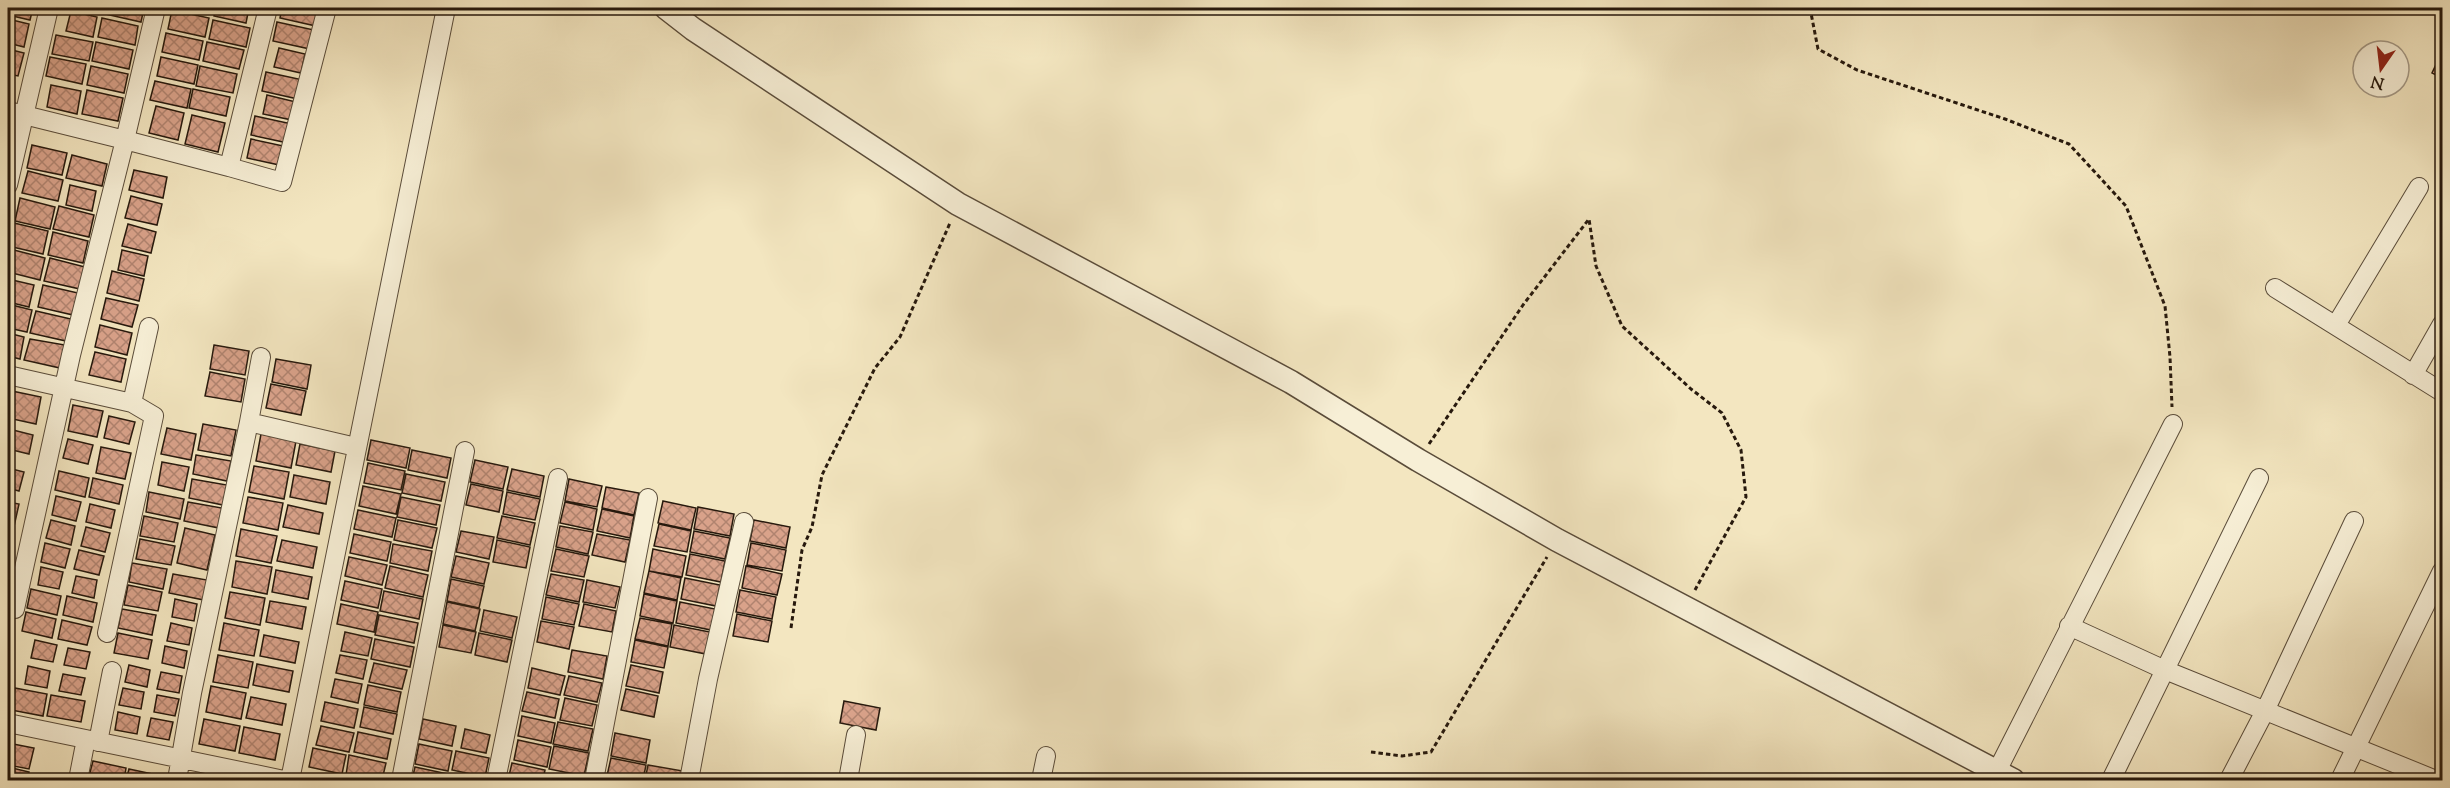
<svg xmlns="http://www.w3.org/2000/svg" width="2450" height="788" font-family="'Sorts Mill Goudy',serif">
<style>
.building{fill:url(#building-cross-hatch);stroke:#27190d;stroke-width:1.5}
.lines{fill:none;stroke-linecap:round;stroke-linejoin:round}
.minor-casing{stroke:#5a4c3a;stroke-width:20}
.tertiary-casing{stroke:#5a4c3a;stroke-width:25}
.path{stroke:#27190d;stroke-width:3;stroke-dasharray:4.5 3;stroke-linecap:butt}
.minor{stroke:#f7efd6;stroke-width:18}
.tertiary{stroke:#f7efd6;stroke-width:22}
</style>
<defs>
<pattern id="building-cross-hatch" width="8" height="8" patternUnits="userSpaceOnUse" patternTransform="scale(1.5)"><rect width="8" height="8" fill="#d9a28a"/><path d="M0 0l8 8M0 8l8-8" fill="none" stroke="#b0836f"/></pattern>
</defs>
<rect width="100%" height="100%" fill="#f3e6c0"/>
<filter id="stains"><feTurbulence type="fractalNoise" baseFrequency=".00333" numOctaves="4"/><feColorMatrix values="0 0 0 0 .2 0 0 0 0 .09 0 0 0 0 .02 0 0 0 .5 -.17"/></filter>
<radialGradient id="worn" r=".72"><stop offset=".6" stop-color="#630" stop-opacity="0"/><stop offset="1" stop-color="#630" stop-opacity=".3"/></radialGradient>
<path class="building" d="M8,8H33L30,20L8,15Z
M106,8H144L141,22L105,14Z
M180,8H210L209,14Z
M216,8H249L246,23L214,16Z
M282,8H320L316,26L280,18Z
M172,10L209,18L205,37L168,29Z
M71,11L97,17L93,37L66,31Z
M102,18L138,26L135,45L98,37Z
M8,19L29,24L24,47L8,43Z
M213,20L250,28L246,47L209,39Z
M277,22L314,30L310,49L273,41Z
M166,33L203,41L199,60L162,52Z
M56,35L93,42L89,61L52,54Z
M96,42L133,50L129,69L92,61Z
M207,42L244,50L239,69L203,61Z
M279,48L305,54L301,73L274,67Z
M8,49L24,53L18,76L8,74Z
M2442,52V78L2432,73Z
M50,57L86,64L82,84L46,76Z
M161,57L198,65L194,84L157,76Z
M91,66L128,74L124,93L87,85Z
M200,66L237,74L233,93L196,86Z
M266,72L303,80L298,99L262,91Z
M155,81L191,89L187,108L150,100Z
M51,85L81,91L77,114L47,107Z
M193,89L230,97L226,116L189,108Z
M87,90L123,98L118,121L82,114Z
M267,95L296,102L292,120L263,114Z
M156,106L184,113L178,140L149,133Z
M192,115L225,123L218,152L185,144Z
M255,116L292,124L288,143L251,135Z
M251,139L288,147L284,166L247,158Z
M32,145L67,153L62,175L27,168Z
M72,155L107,164L102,186L66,178Z
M134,170L167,177L163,198L129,190Z
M28,171L63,180L58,201L22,193Z
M70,185L96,191L92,211L66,205Z
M131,196L162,204L157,225L125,218Z
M20,198L55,207L50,229L15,221Z
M59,206L94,215L89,237L53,229Z
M14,223L48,231L43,254L8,246Z
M128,224L156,232L151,253L122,246Z
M53,232L88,241L83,263L48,255Z
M10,249L45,258L40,280L8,272Z
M122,250L148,256L144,276L118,270Z
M50,258L85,267L80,289L44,281Z
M112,271L144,279L139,301L107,293Z
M8,279L34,285L29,307L8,302Z
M43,285L78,293L73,315L38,307Z
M106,298L138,305L132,327L101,319Z
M8,304L32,310L27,332L8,328Z
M36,311L71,319L66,341L30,333Z
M100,325L132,333L127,355L95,347Z
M8,333L24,337L20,359L8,356Z
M30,339L65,345L60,368L24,360Z
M214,345L249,351L245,375L210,369Z
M95,352L126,359L121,382L89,375Z
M276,359L311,365L307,389L272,382Z
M210,372L245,379L241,402L205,396Z
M271,384L306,391L301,415L266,408Z
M12,391L41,397L36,424L8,418Z
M73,405L103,411L97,437L68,431Z
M109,416L135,422L129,444L104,438Z
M203,424L236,430L231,456L198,450Z
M167,428L196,434L191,460L161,454Z
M9,429L33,435L29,454L8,449Z
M261,434L296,441L291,468L256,461Z
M68,439L93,445L88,464L63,458Z
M371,440L410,448L406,468L367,460Z
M300,444L335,451L331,472L296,465Z
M101,447L131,453L125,479L96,473Z
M412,450L451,458L447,478L408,470Z
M196,455L231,461L227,481L193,474Z
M475,460L508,467L503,489L470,482Z
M162,462L189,467L184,491L158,485Z
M368,463L405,471L401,490L364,483Z
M254,466L289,472L284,499L249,492Z
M8,468L24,472L19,491L8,488Z
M512,469L544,476L540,497L507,490Z
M59,471L89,478L85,497L55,490Z
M406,474L445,482L441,501L402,493Z
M294,475L330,482L326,504L290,497Z
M93,478L123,485L119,504L89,497Z
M192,479L227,485L223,505L189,498Z
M569,479L602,486L597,507L565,501Z
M471,484L503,491L499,512L466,505Z
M363,486L401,494L396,514L359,506Z
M606,487L639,493L634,515L602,508Z
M149,492L184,499L180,519L146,512Z
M507,492L540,499L535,520L503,514Z
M56,496L81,502L76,521L52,515Z
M248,497L283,503L278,530L243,523Z
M401,497L440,505L436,525L397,517Z
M663,501L696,508L691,530L658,523Z
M8,502L19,504L13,531L8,529Z
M188,502L222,508L219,528L184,521Z
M565,502L597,509L593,530L560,523Z
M90,504L115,510L111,528L86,522Z
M288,505L323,513L319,534L283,527Z
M698,507L734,514L730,536L694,529Z
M602,509L634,516L630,538L597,531Z
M358,510L396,518L392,537L354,529Z
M144,516L178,523L174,542L140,536Z
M502,516L535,523L530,545L497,538Z
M51,520L75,526L71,545L46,538Z
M398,520L437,528L432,548L394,540Z
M754,520L790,527L786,548L750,541Z
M659,524L691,531L687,552L654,546Z
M560,526L593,532L588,554L556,547Z
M86,527L110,533L105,552L81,546Z
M185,528L215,535L207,570L177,563Z
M241,529L277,536L271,563L236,556Z
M461,531L494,537L489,559L456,552Z
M694,531L730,538L725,559L690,552Z
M354,534L391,542L387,561L350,553Z
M597,534L630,540L625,562L592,555Z
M140,539L175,546L171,565L136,559Z
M282,540L317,547L313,568L277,561Z
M497,540L530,547L526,568L493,562Z
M45,543L70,549L65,568L41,562Z
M751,543L786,550L782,571L747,565Z
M393,544L432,551L428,571L390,563Z
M556,549L589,556L584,577L551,571Z
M653,549L686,556L682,577L649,571Z
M79,550L104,556L99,575L74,569Z
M690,554L725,561L721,582L686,575Z
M456,556L489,563L484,584L451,577Z
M349,557L387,565L382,585L345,576Z
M236,561L272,567L267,594L232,587Z
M132,563L167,569L163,589L129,582Z
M390,566L428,575L423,597L385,588Z
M746,566L782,574L777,595L742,588Z
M41,567L63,572L59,589L38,585Z
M276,570L312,577L308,599L272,592Z
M649,571L681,578L677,600L644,593Z
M173,574L207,580L204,600L169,593Z
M551,574L584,580L579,602L546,595Z
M76,576L97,580L94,598L72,593Z
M685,578L720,585L716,606L681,599Z
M451,579L484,586L479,608L447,601Z
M587,580L620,587L615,608L583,602Z
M345,581L382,589L378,608L341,600Z
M128,585L162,592L158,611L124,605Z
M31,589L61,596L57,615L27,608Z
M740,590L776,597L772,619L736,612Z
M384,591L423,599L419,619L380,611Z
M230,592L265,598L260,625L225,618Z
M644,594L677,601L673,623L640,616Z
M67,596L97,603L93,622L63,615Z
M546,597L579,604L574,625L542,619Z
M175,599L197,604L194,621L172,617Z
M270,601L306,607L302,629L266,622Z
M447,602L480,609L475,631L443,624Z
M680,602L715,609L711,630L676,623Z
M341,604L378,612L374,632L337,624Z
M584,604L616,611L612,632L579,626Z
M122,609L156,615L152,635L118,628Z
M484,610L517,617L512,638L480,631Z
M26,612L56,619L52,638L22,631Z
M737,614L772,621L768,642L733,636Z
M379,615L418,623L414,643L375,635Z
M640,618L672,624L668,646L635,639Z
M62,620L92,627L87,645L58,639Z
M541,621L574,627L569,649L537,642Z
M171,623L192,628L189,645L167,641Z
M224,623L259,630L254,656L219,650Z
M443,625L476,632L471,653L439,647Z
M674,625L710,632L706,654L670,647Z
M345,632L372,638L368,656L341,651Z
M118,633L152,640L148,659L114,653Z
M479,633L512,640L507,662L475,655Z
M264,635L299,642L295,663L260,656Z
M375,639L414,647L410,667L371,659Z
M35,640L57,645L53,662L31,658Z
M635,640L668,647L664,668L631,662Z
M165,646L187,651L184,668L162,663Z
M68,648L90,652L86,669L64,665Z
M572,650L607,656L603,679L568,672Z
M218,655L253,662L248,688L213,682Z
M340,655L367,660L363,679L336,673Z
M374,663L407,670L402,689L369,682Z
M257,664L293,671L289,692L253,685Z
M129,665L150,670L147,687L125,682Z
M631,665L663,672L659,693L626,686Z
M28,666L50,671L47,688L25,684Z
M532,668L565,676L560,695L528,688Z
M161,672L182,676L179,693L157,689Z
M63,674L85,678L81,695L59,691Z
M569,676L602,683L597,702L564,695Z
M335,679L362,684L358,703L331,697Z
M368,685L401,692L397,712L364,705Z
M211,686L246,693L241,719L206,712Z
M15,688L47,694L43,716L11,710Z
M123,688L144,692L141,709L119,705Z
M626,689L658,696L654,717L621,710Z
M527,692L559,699L555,718L522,711Z
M51,695L85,701L81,722L47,716Z
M157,695L179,699L175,716L154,712Z
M251,697L286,704L282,725L246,718Z
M565,698L597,705L592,726L560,720Z
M844,701L880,708L876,730L840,723Z
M325,702L358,709L354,728L321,721Z
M364,707L397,714L393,734L360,727Z
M118,712L140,717L137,734L115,730Z
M522,716L555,723L551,743L518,736Z
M151,718L173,722L169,740L147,736Z
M204,719L240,726L235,751L199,744Z
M423,719L456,726L452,746L419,739Z
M558,722L593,729L588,751L553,744Z
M321,726L354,733L349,752L316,745Z
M244,727L280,734L275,760L239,753Z
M465,729L490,735L486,753L461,748Z
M358,732L391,739L387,759L354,752Z
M615,733L650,740L646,763L611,756Z
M518,740L551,747L547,767L514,760Z
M8,743L34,748L29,769L8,765Z
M419,744L452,751L448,771L415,764Z
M554,746L589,753L584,776L549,769Z
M313,748L346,755L342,774L309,767Z
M456,751L489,758L485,777L452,770Z
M349,755L386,763L382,780L346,775Z
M611,758L646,765L643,780H606Z
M93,761L126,768L124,780H88Z
M512,763L545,770L543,780H508Z
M648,765L683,771L681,780H645Z
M8,767L29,772L27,780H8Z
M415,767L448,774L446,780H412Z
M129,769L167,777V780H126Z"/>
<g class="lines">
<g class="minor-casing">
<path id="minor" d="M156,8L125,140L229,167L268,8
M8,111L125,140L71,355L15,609
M229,167L282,182L327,8
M8,185L49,8
M2275,288L2442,392
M2336,325L2419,187
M8,375L132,403L154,416L107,633
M2413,375L2442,324
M132,403L149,327
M249,422L261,357
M2069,626L2165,670L2436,780
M8,723L284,780
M98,742L112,671
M1997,771L2173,424
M78,780L86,739
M177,780L192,693L249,422L356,447
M290,780L446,8
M401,780L465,451
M496,780L558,478
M594,780L648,498
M689,780L708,679L744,522
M848,780L856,735
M1041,780L1046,756
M2111,780L2259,478
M2229,780L2265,711L2354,521
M2340,780L2442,571"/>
</g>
<g class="tertiary-casing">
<path id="tertiary" d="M666,8L693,29L958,204L1291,382L1418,460L1557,540L2013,780"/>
</g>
<path class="path" d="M1810,8L1818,49L1857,70L2005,119L2069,144L2126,206L2165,306L2170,357L2172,407
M1429,444L1523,305L1589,219L1596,266L1622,326L1691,389L1722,413L1741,450L1746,497L1695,590
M791,628L802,550L812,527L822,475L875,368L900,337L950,223
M1371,752L1402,756L1431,752L1547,557"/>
<use href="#minor" class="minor"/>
<use href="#tertiary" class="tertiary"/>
</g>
<rect width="2450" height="788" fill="none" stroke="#f3e6c0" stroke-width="30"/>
<rect x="9" y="9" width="2432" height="770" fill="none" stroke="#27190d" stroke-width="3"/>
<rect x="15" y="15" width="2420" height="758" fill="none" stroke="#27190d" stroke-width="1.5"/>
<g transform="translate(2381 69) rotate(194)"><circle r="28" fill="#f7efd6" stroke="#a49986" stroke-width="1.5"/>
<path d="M0-4.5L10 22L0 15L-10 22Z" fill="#8f2418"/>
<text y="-9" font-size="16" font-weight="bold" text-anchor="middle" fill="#27190d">N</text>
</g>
<rect width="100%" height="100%" filter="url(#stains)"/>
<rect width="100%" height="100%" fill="url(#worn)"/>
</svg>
